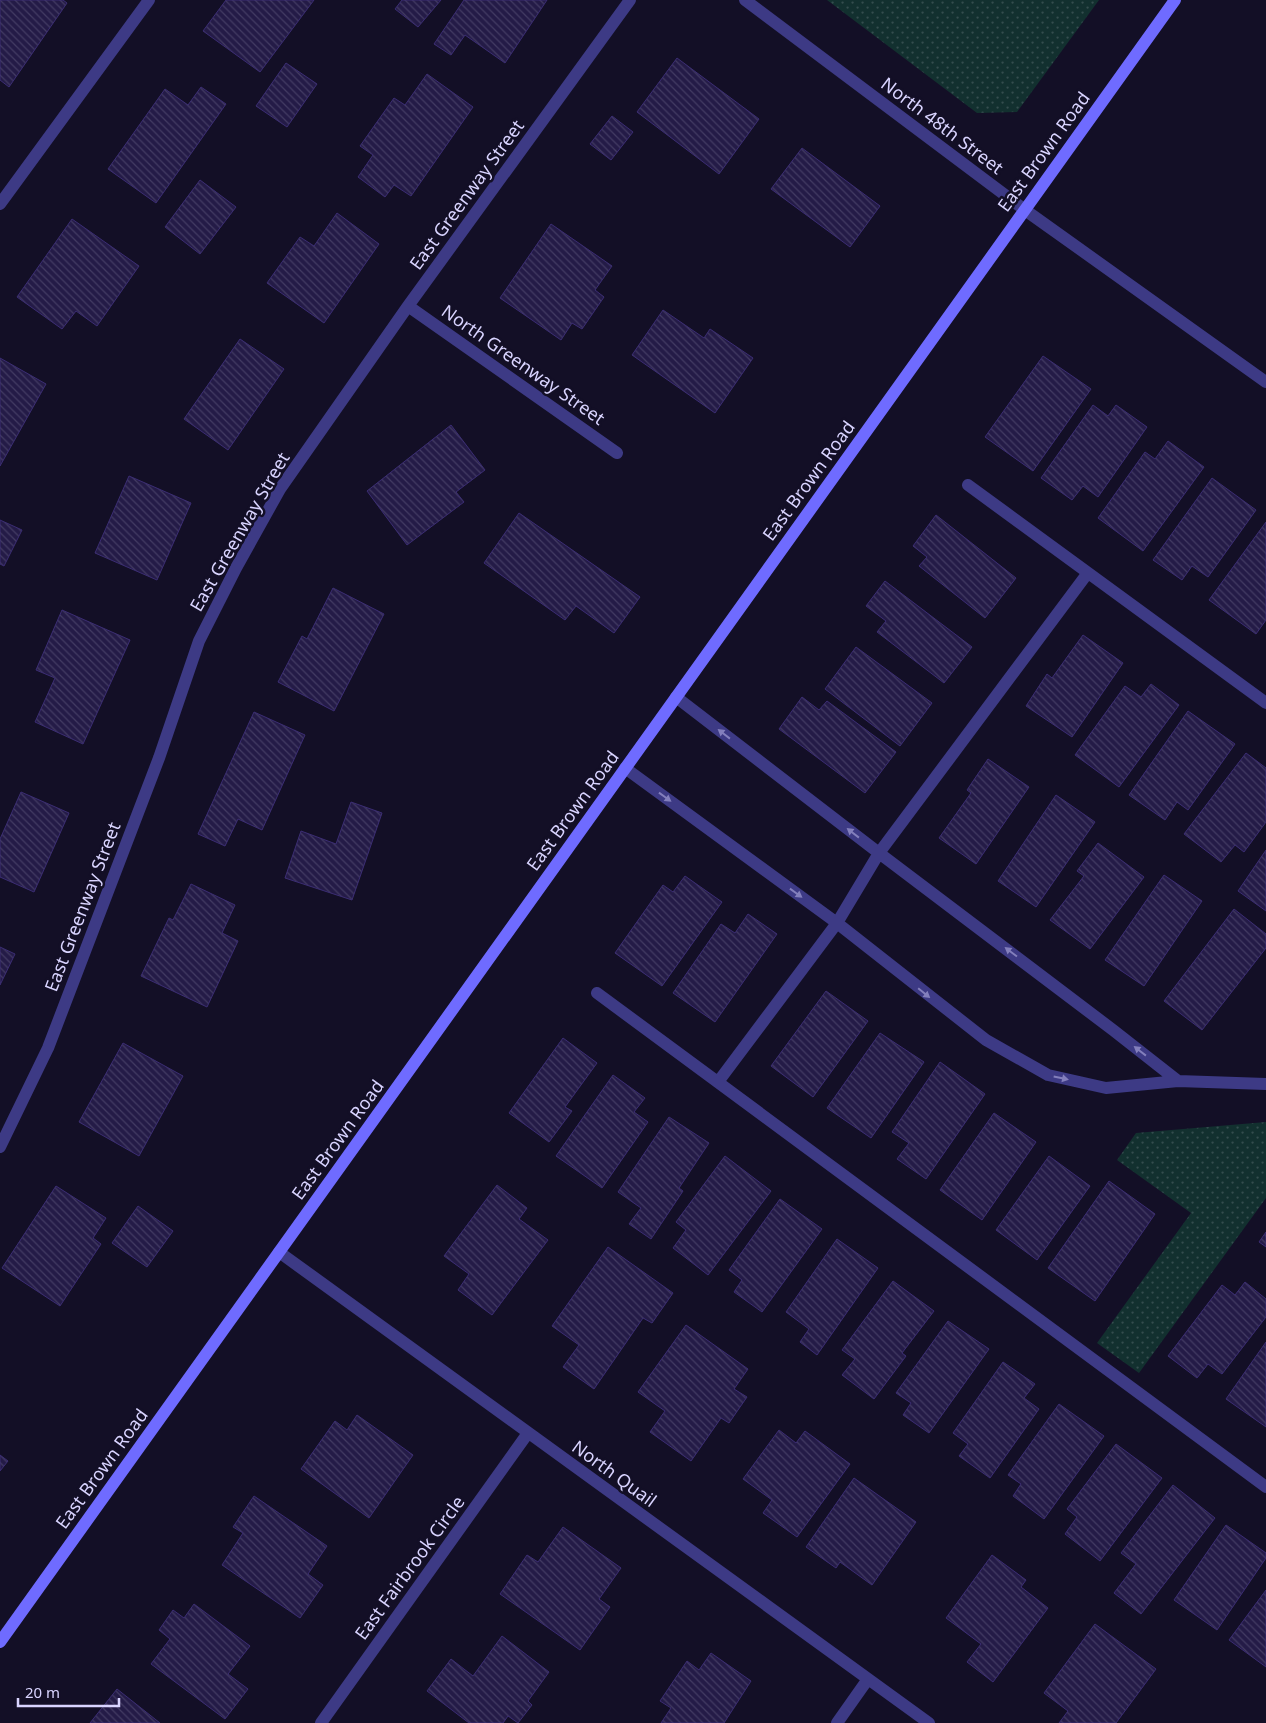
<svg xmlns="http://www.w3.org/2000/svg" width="1266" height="1723" font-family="'Noto Sans',sans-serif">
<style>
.park{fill:url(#park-dots)}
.building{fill:url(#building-back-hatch);stroke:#3b2d73}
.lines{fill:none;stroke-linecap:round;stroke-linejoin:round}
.service{stroke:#3d3a85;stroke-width:12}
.minor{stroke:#3d3a85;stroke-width:12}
.tertiary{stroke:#3d3a85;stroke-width:12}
.secondary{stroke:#6f6bff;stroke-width:12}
.oneway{fill:#837fbc}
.labels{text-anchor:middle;stroke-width:5;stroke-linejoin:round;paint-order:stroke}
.street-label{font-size:18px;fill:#d9d4ff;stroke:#130f26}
</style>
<defs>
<pattern id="park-dots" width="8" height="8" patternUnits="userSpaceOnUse" patternTransform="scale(1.25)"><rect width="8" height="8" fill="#12302f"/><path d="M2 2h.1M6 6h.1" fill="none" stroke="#344d4e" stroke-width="1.8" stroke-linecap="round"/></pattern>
<pattern id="building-back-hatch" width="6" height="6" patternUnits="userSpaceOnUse" patternTransform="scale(1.25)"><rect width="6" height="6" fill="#241b47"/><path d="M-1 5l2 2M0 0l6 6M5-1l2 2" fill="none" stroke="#433b63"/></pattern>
</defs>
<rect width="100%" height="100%" fill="#130f26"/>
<path class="park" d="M827,0H1099L1017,112L977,113Z
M1266,1122V1198L1139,1373L1097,1343L1191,1213L1117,1160L1136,1133Z"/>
<path class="building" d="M0,0H63L67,3L9,87L0,80Z
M226,0H314L260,72L203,31Z
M402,0H441L418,27L395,9Z
M464,0H547L505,63L465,35L451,55L434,44Z
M677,58L759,119L719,174L637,112Z
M286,63L317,84L287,127L256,106Z
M427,74L473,107L411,196L394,185L385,197L358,177L373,155L360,146L394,98L405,105Z
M201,87L226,104L156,203L108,169L165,89L188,105Z
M612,116L633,132L611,160L590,144Z
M802,148L880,206L850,247L771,189Z
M200,180L236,207L200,254L165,227Z
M337,213L379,244L324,323L267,283L300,237L314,246Z
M72,219L139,266L97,326L76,311L62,329L17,297Z
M551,224L612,266L595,290L604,297L582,329L572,323L561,340L500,298Z
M663,310L704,338L710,329L753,358L715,413L632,355Z
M240,339L284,369L228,450L184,419Z
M1043,356L1091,389L1033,471L985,437Z
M0,358L46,384L0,466Z
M1093,405L1108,416L1116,405L1147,427L1098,497L1083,486L1072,500L1041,478Z
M451,425L485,470L456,492L464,502L407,545L367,491Z
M1168,441L1204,467L1143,551L1098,518L1145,452L1155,459Z
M129,476L191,503L157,580L95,553Z
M1212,478L1256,510L1208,577L1192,566L1182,580L1153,560Z
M519,513L640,597L614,633L576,606L565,620L484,563Z
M936,515L1016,578L985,618L919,566L927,557L913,546Z
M0,520L22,530L4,566L0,564Z
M1266,522V620L1256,634L1209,600Z
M885,581L972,647L944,683L877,632L886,621L866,606Z
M333,588L384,614L334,711L278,682L302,636L307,639Z
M62,610L130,640L83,744L35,722L55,678L36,670Z
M1083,635L1123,663L1072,737L1026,706L1047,674L1052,678Z
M856,647L932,703L900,746L825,689Z
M1151,684L1179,705L1119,787L1075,755L1125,686L1141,697Z
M802,697L819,710L827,701L896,752L865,793L779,729Z
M1188,711L1235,744L1188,810L1177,802L1165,820L1129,795Z
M254,712L305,735L262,830L238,819L225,846L198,834Z
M1246,753L1266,768V822L1244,852L1235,845L1221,862L1184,834Z
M988,759L1029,787L976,864L939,838L971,793L967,790Z
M21,792L69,813L34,892L0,877V839Z
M1056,795L1095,822L1036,907L998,881Z
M351,802L382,813L352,900L285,878L301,831L336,844Z
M1098,843L1144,877L1090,949L1050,920L1084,876L1077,871Z
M1266,850V911L1238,891Z
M1164,875L1202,901L1144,986L1105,960Z
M685,876L722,902L662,986L615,953L663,885L673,892Z
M191,884L235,905L222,933L238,941L207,1007L141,976L169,918L173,920Z
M1234,909L1266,934V948L1202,1030L1164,1001Z
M748,914L777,934L715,1022L673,993L721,924L735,933Z
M0,947L15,954L0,985Z
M826,991L868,1021L813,1097L771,1066Z
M880,1033L924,1062L871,1138L827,1108Z
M563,1038L597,1063L565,1107L572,1111L549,1142L509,1113Z
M123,1043L183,1076L139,1156L79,1122Z
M940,1062L985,1094L926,1179L897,1159L909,1143L892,1132Z
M613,1075L645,1098L634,1112L648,1122L602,1188L556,1156Z
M994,1113L1036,1142L982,1220L940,1190Z
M669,1117L709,1143L679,1188L683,1191L651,1239L629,1224L641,1208L618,1192Z
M725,1156L771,1191L708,1275L673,1248L686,1230L676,1222Z
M1049,1156L1090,1186L1037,1260L996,1230Z
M1109,1181L1155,1214L1095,1301L1048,1268Z
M497,1185L527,1208L519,1219L548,1240L492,1315L458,1290L469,1274L444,1256Z
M56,1186L106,1218L93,1238L101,1244L60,1306L2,1268Z
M780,1199L822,1229L762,1312L734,1292L742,1280L729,1270Z
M138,1206L173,1231L147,1267L112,1243Z
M1266,1232V1247L1259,1242Z
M837,1239L878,1268L817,1355L800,1342L809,1329L786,1312Z
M608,1247L673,1293L652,1323L643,1318L594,1389L563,1367L579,1345L552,1326Z
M893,1281L934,1311L902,1353L906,1356L874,1399L842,1375L855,1359L842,1350Z
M1245,1282L1266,1299V1317L1222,1374L1208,1364L1197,1378L1168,1356L1222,1285L1235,1295Z
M948,1321L989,1349L929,1433L903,1415L911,1403L896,1393Z
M686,1325L748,1369L734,1389L747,1397L729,1423L721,1418L691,1461L650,1432L665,1411L638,1392Z
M1266,1342V1427L1226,1399Z
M1003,1362L1035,1384L1024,1398L1039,1409L990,1478L959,1456L968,1444L953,1433Z
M1059,1404L1104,1436L1044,1519L1013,1496L1021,1484L1008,1475Z
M357,1415L413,1455L369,1518L301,1469L335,1421L347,1430Z
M779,1430L796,1443L805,1431L850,1464L797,1537L763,1513L772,1500L743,1479Z
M1116,1444L1162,1478L1100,1561L1065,1534L1077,1517L1067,1509Z
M0,1455L8,1461L0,1471Z
M854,1478L916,1522L872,1585L840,1562L836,1568L806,1547Z
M1173,1485L1215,1518L1141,1614L1114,1593L1136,1564L1121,1553Z
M254,1496L327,1546L308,1574L323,1585L300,1618L222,1565L243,1533L233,1527Z
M1226,1525L1266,1553V1558L1217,1630L1174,1600Z
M563,1527L621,1568L599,1599L610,1607L580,1650L500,1594L527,1555L538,1562Z
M992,1555L1026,1580L1021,1587L1048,1608L993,1682L967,1662L981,1644L946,1618Z
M1266,1590V1667L1229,1640Z
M194,1604L250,1646L228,1674L248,1689L225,1719L151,1664L170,1639L159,1630L173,1610L184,1618Z
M1095,1624L1156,1669L1116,1723H1059L1068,1711L1044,1693Z
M502,1636L549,1672L528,1701L532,1705L518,1723L508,1716L503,1723H469L427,1691L451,1659L473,1676Z
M711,1653L751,1681L724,1723H661L671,1708L660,1701L687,1661L699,1670Z
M117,1689L160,1723H90Z"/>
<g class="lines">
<path class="service" d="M968,485L1266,703
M676,697L879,853L1113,1030L1178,1081
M625,768L837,923L986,1040L1048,1075L1106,1088L1178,1081L1266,1084
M597,993L1266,1487
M718,1082L837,923L879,853L1087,574"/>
<path class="minor" d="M0,204L149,0
M408,306L617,453
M0,1147L48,1048L159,758L199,641L236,568L280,489L408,306L630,0
M279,1252L929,1723
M321,1723L528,1433
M837,1723L868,1679"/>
<path class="tertiary" d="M745,0L1025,210L1266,382"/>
<path class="secondary" d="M0,1642L1175,0"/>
</g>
<defs><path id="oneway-solid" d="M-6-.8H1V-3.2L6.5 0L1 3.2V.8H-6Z" transform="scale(1.25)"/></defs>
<g class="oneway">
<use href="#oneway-solid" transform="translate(724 734) rotate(-142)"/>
<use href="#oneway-solid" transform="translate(665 797) rotate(36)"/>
<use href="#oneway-solid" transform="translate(853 833) rotate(-142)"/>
<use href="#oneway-solid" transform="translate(796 893) rotate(36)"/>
<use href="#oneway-solid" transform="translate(1011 952) rotate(-143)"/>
<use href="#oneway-solid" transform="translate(924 993) rotate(39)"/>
<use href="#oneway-solid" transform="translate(1140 1051) rotate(-142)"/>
<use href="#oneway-solid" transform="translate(1061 1078) rotate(12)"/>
</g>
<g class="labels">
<g class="street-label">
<text transform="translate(942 126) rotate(37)" y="6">North 48th Street</text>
<text transform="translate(1044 152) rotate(-54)" y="6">East Brown Road</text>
<text transform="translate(467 195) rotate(-54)" y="6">East Greenway Street</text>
<text transform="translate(523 365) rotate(35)" y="6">North Greenway Street</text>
<text transform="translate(809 481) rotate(-54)" y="6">East Brown Road</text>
<text transform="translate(240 532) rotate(-60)" y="6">East Greenway Street</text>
<text transform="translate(573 811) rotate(-54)" y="6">East Brown Road</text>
<text transform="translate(83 907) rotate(-69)" y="6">East Greenway Street</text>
<text transform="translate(338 1140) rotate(-54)" y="6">East Brown Road</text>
<text transform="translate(102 1469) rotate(-54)" y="6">East Brown Road</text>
<text transform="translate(614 1474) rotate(36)" y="6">North Quail</text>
<text transform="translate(410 1568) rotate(-54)" y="6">East Fairbrook Circle</text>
</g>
</g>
<path d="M18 1698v8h101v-8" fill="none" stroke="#d9d4ff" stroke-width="2.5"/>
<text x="25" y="1698" font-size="15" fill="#d9d4ff" stroke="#130f26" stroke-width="4" paint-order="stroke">20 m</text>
</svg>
